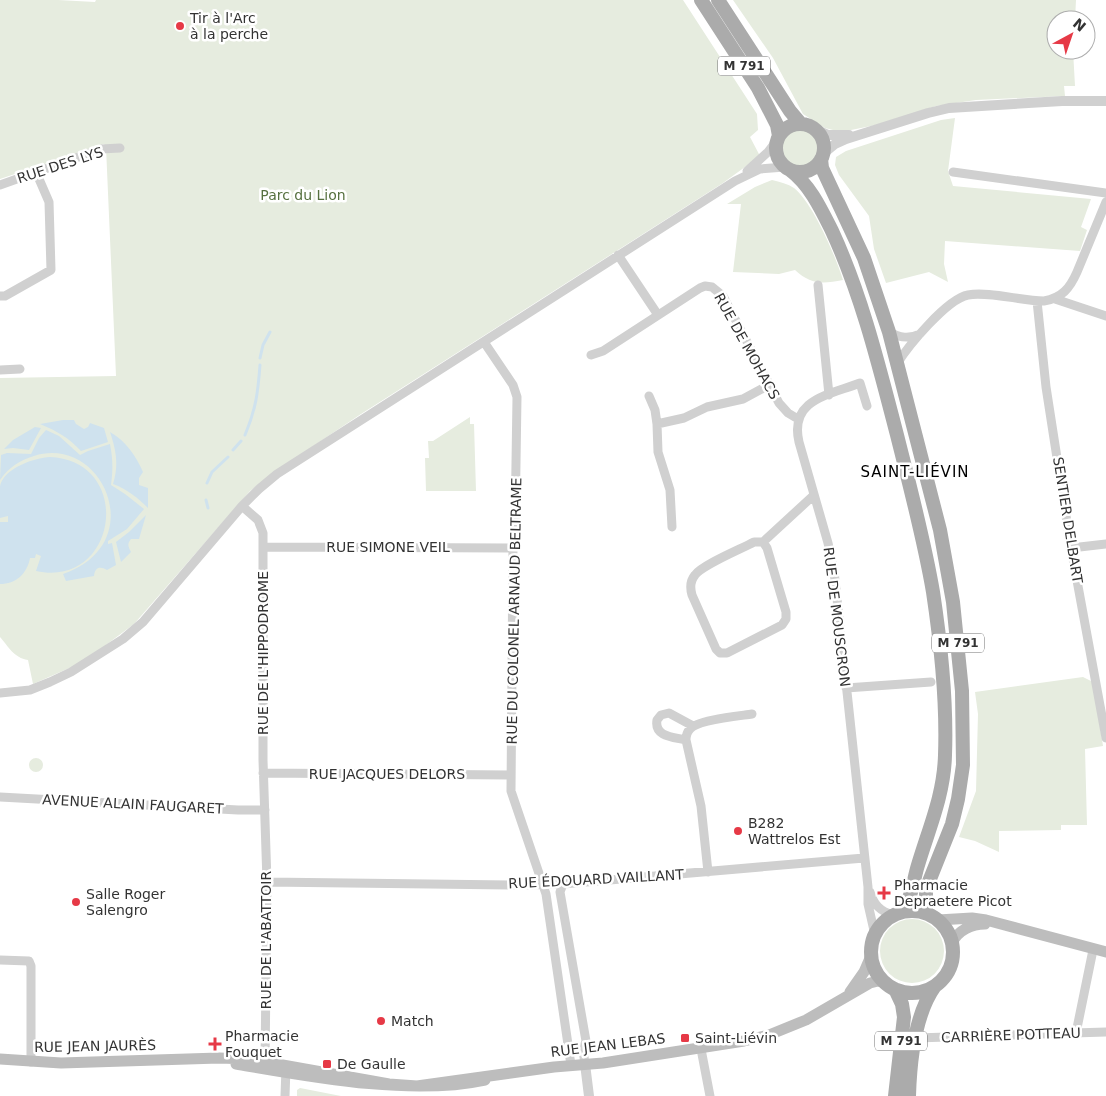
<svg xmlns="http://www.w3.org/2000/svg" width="1106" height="1096" font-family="'DejaVu Sans',sans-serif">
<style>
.green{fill:#e6ecdf}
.water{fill:#cfe2ee}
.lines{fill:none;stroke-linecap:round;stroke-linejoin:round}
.stream{stroke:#cfe2ee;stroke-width:3}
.minor{stroke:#d0d0d0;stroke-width:9}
.tertiary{stroke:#d0d0d0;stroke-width:10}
.secondary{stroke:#bdbdbd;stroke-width:11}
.primary{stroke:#ababab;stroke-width:14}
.poi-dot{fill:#e63946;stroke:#fff;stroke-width:2}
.labels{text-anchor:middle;stroke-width:5;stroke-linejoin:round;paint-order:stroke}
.shield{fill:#fff;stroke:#707070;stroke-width:1}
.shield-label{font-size:12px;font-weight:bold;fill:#333}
.poi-label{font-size:14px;fill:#333;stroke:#fff;text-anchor:start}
.street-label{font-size:14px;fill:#333;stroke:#fff}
.park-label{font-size:14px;fill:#56703f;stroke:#fff}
.neighbourhood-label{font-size:15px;letter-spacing:1px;fill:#000;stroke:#fff}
</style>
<rect width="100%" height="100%" fill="#fff"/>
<path class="green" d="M0,0H58L95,2L96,0H683L757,114L758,130L750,137L760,156L723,183L361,414L273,473L250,491L134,624L83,662L33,684L28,660C14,658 8,646 0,637V378L116,376L106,147L104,144L0,179Z
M733,0H1076L1075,20H1056V50H1073L1075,86H1064L1065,96L976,100L936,106L876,125L841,132L825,128L803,114L773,58Z
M955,118L948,171L953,186L1091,199L1081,227L1087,230L1080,251L945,241L944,264L948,282L929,272L886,283L874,249L869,216L839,175L835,165L836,157L846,151L941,120Z
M782 148a18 18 0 1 1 36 0a18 18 0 1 1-36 0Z
M772,180C780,182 788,184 794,188C813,203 836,257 843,280C823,284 811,285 795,270L779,274L733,272L741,204H727L755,187Z
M470,417V424H474L476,491H426L425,458H429L428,441H433Z
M1083,677L1093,682L1103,746L1085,749L1087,825H1061V830L999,831V852L975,841L959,837L976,791L978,714L975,692Z
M29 765a7 7 0 1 1 14 0a7 7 0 1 1-14 0Z
M880 951a32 32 0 1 1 64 0a32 32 0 1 1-64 0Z
M300,1088L341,1096H297V1090Z"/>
<path class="water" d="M63,420H74L76,424L84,429L88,427L90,423L104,428L108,442L81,451C69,438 57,431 40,424Z
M35,427L41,428L29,450L13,448L4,449L13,440Z
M46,430L59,436L80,455L88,451L110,444C113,459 113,470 111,485L125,494L144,509L127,529L108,541V544L112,543L116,565L107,570C100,566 95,567 94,576L66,581L63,574C151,544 103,434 34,456C20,460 8,468 0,480L1,455L7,453L31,454L39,438Z
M110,432C126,441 136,456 143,472L139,478V485L148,488V508C138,498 127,489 113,484C119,465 116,450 110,432Z
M50,457C135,461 118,589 36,571L41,556L36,554L35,558H30C27,574 16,584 0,584V522H8V516L0,518C0,508 0,495 0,486C4,468 34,458 50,457Z
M146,515L139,539H131C127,544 128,546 131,552L121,562L116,542L129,532Z"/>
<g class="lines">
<path class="stream" d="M260,358L263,345L270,332
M245,435C256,409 258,392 260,365
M233,450L241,441
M207,483L212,472L228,457
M206,500L208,508"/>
<path class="minor" d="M747,171L768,152L778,139
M953,172L1106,193
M0,185L101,149L120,148
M618,255L658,315
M818,285L829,395
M0,296H5L51,270L49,202L36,172
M1055,299L1106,316
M1037,301L1046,387L1071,548L1106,738
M889,332C900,338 909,339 920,334
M484,342L513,385L517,397L515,529L513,548L511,791L546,894L571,1065
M591,355L603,351L700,288L705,286L712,287L723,296L779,403L788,413L798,419
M897,364C908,346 947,299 968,295C988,291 1022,301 1044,301C1062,298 1070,288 1077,272L1106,202
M0,370L20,369
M649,396L655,410L657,424L684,418L707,407L743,399L769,385
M867,406L860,383C829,395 789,399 799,442L828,543L834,571L868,887V904L875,935
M657,424L658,452L670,490L672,527
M242,506L258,520L263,533V760L267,882L265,1067
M763,542L767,548L786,612V619L782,625L727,653H720L716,649L692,595C690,588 690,581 695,575C702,565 741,549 754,542H763L814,495
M264,547L513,548
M1071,548L1106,544
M846,688L931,682
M0,693L30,690L50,682L71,672L123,639L143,622L242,506L259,489L277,474L735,181L760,169L785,167
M686,740C674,737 654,737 657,720L661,715L669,713L693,726
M263,773L511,775
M0,797L238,810H265
M708,872L701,806L686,740C686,736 687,732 690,729C697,720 739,716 752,714
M267,882L520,885L563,884L864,858
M563,884L560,892L586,1041L583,1050L585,1064
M870,892C874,905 880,911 893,915
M0,960L29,961L31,966V1062
M1076,1033L1093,950
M916,1038L1106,1032
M701,1049L710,1096
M285,1096L286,1068"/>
<path class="tertiary" d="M815,129L828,135H849
M824,153L835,144L846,139L928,113L949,108L1062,101H1106
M585,1064L589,1096"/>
<path class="secondary" d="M938,920L972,918L986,920L1106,952
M952,943C958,930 972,924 985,924
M850,992L864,972L871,956
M0,1059L61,1063L219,1058L250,1059L389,1084L417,1086L554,1067L603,1063L744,1041L769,1035L806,1020L870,983L878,981L886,983
M236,1064C312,1077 411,1096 485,1080"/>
<path class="primary" d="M701,0L758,88L777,125L779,136
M718,0L790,111L801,124
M776 148a24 24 0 1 1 48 0a24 24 0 1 1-48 0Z
M821,159L822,168L864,258L889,332L940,530L953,602L962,691L963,765L958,799L952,824L926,889V913
M790,170C810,185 821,209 832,231C862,296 879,366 897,435C910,487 924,539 933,592C941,645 947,701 945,755C944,795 929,828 918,865C913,881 912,899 901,912
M871 952a41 41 0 1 1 82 0a41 41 0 1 1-82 0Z
M895,1096L904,1017L902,1004L895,989
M909,1096C910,1062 915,1014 935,986"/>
</g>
<g class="poi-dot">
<circle cx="180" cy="26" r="5"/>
<circle cx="738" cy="831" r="5"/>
<path d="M881.5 885.5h5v5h5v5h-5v5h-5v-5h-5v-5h5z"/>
<circle cx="76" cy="902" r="5"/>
<circle cx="381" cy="1021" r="5"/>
<rect x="680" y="1033" width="10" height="10" rx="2.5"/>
<path d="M212.5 1036.5h5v5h5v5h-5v5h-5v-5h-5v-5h5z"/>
<rect x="322" y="1059" width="10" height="10" rx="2.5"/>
</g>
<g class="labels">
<g class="shield">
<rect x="718" y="56.5" width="52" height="19" rx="4"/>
<rect x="932" y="633.5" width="52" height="19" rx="4"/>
<rect x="875" y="1031.5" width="52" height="19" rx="4"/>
</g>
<g class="shield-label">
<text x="744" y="70">M 791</text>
<text x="958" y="647">M 791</text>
<text x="901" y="1045">M 791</text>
</g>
<g class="poi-label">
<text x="190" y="23">Tir à l'Arc<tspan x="190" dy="16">à la perche</tspan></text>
<text x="748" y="828">B282<tspan x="748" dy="16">Wattrelos Est</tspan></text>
<text x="894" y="890">Pharmacie<tspan x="894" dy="16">Depraetere Picot</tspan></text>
<text x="86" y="899">Salle Roger<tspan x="86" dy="16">Salengro</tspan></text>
<text x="391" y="1026">Match</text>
<text x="225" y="1041">Pharmacie<tspan x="225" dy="16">Fouquet</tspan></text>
<text x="695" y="1043">Saint-Liévin</text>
<text x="337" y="1069">De Gaulle</text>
</g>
<g class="street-label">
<text transform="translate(60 165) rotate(-18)" y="5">RUE DES LYS</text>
<text transform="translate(747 346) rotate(61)" y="5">RUE DE MOHACS</text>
<text transform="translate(1068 520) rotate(81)" y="5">SENTIER DELBART</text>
<text x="388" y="552">RUE SIMONE VEIL</text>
<text transform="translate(514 611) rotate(-89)" y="5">RUE DU COLONEL ARNAUD BELTRAME</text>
<text transform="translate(837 617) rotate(83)" y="5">RUE DE MOUSCRON</text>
<text transform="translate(263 653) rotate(-90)" y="5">RUE DE L'HIPPODROME</text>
<text x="387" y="779">RUE JACQUES DELORS</text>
<text transform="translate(133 804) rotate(3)" y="5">AVENUE ALAIN FAUGARET</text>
<text transform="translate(596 879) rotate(-3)" y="5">RUE ÉDOUARD VAILLANT</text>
<text transform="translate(266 940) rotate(-90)" y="5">RUE DE L'ABATTOIR</text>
<text transform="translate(1011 1035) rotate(-2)" y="5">CARRIÈRE POTTEAU</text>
<text transform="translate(608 1045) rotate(-7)" y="5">RUE JEAN LEBAS</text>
<text transform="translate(95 1046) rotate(-1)" y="5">RUE JEAN JAURÈS</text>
</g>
<g class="park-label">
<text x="303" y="200">Parc du Lion</text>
</g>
<g class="neighbourhood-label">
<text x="915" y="477">SAINT-LIÉVIN</text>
</g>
</g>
<g transform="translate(1071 35) rotate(40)"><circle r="24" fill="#ffffff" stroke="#adadad"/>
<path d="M0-4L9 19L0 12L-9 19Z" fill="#e63946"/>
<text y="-8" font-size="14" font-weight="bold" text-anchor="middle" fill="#333333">N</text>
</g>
</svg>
